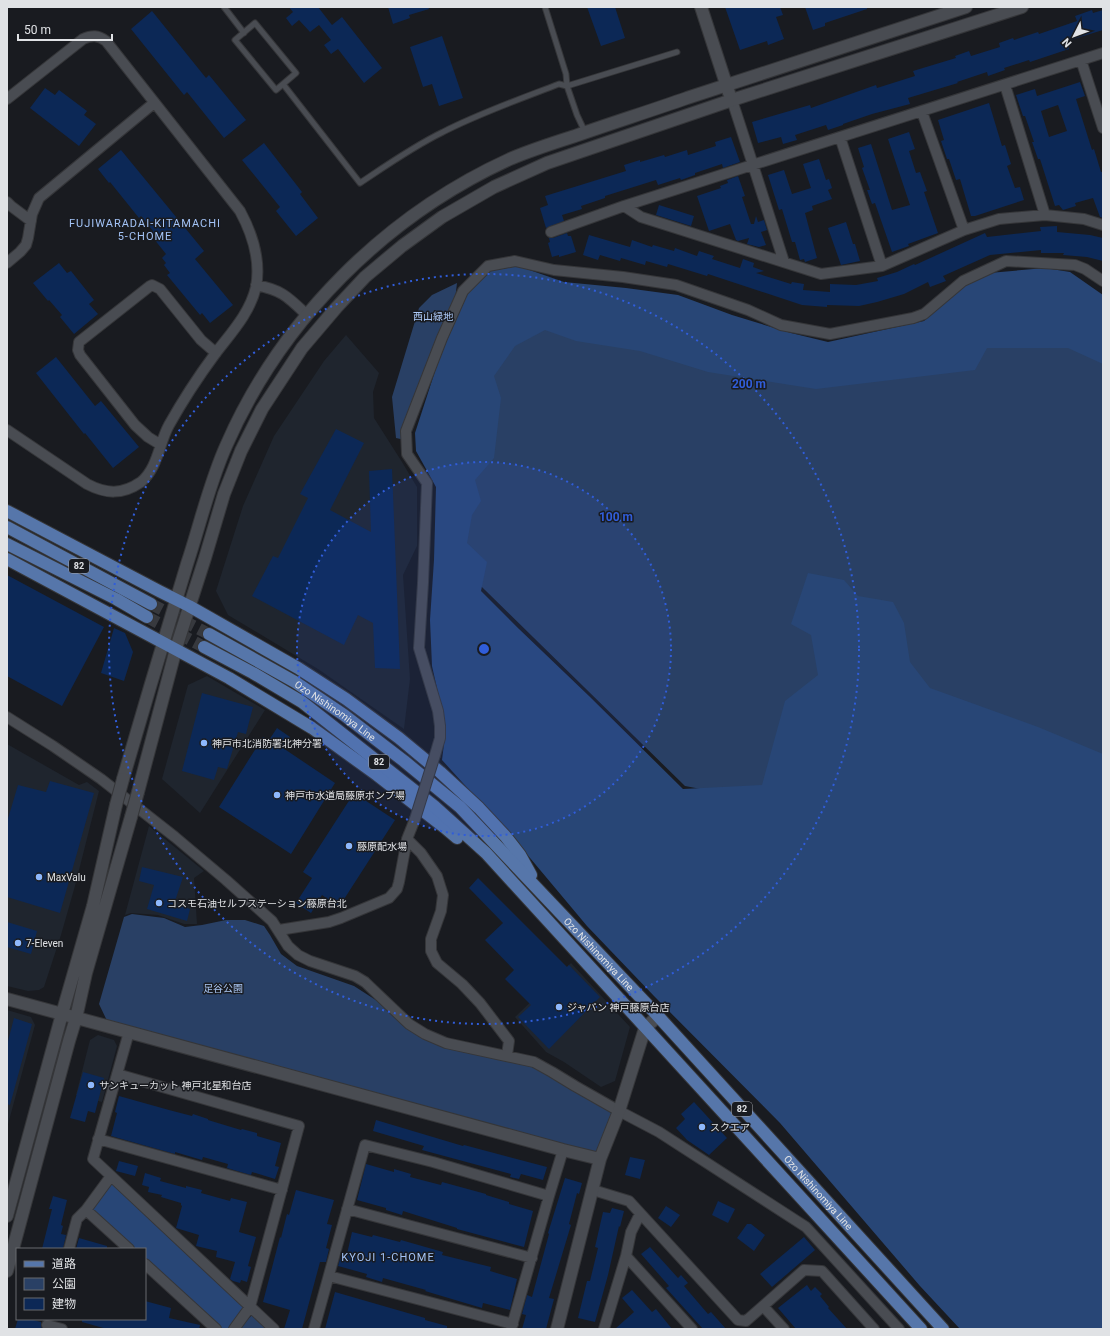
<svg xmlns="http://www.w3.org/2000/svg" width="1110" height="1336" font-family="Roboto,'Noto Sans JP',sans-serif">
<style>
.built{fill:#1f252e}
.green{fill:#294065}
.forest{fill:#284676}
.building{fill:#0c2856;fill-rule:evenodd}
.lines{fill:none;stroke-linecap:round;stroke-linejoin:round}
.primary-tunnel{stroke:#37393e;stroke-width:12;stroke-dasharray:12 6;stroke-linecap:butt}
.service-casing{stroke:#353639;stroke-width:7}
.minor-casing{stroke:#353639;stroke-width:12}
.tertiary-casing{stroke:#353639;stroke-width:14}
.primary-casing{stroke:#353639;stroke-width:14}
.service{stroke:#494c52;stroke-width:5}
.minor{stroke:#494c52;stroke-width:10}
.tertiary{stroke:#494c52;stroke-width:12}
.primary{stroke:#5676aa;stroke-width:12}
.minor-bridge-casing{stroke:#353639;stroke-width:12;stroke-linecap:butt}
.tertiary-bridge-casing{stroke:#353639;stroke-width:14;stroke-linecap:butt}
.minor-bridge{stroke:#494c52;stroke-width:10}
.tertiary-bridge{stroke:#494c52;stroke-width:12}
.ring{fill:none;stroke:#305dd9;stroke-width:2;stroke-dasharray:2 4}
.poi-dot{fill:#8eb8fd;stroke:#191b20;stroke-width:1.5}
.labels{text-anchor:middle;stroke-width:3;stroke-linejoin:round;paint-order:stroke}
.shield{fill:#191b20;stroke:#a4a6aa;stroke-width:1}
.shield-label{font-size:9px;font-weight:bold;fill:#e0e2e5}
.park-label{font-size:10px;fill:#acc9f7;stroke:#191b20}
.street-label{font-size:10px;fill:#e0e2e5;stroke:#191b20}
.poi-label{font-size:10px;fill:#e0e2e5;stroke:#191b20;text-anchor:start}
.neighbourhood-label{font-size:11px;letter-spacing:1px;fill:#a3c3f6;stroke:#191b20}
.centre{fill:#305dd9;stroke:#191b20;stroke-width:2}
.ring-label{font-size:12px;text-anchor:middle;font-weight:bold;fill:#305dd9;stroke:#191b20;stroke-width:3;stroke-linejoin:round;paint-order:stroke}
</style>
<rect width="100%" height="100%" fill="#191b20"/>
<path class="built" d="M346,335L379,373L373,392L374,418L402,462L417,487V546L403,575L410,679L404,729L318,669L228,615L216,591L243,506L274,436L324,361Z
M207,676L265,710L200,813L162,779L188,685Z
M7,744L79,785L87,782L99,791L75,886L61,935L44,987L39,990L28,991L7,986Z
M149,826L204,871L194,878L197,924H184L158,915L131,913L125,915Z
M571,963L630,1027L615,1081L601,1087L564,1062L546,1052L515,1017Z
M7,1010L31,1017L35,1025L7,1128Z
M98,1035L114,1040L117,1046L102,1102L76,1095L90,1040Z"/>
<path class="green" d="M457,283L455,300L405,440L396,438L392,397L419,308L432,295Z
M493,302L784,367L1061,338L1103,356V816L828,813L685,786L435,541Z
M132,914L164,918L185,927L202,925L226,920H245L264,926L270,935L281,954L297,966L354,986L385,1006L425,1037L524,1063L556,1075L619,1111L600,1159L110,1027L99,1004L124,917Z
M252,1315L268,1329H239Z"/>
<path class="forest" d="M518,266L564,282L626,288L678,295L732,315L791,333L828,342L924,321L959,288L989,273L1045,268L1070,272L1103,295V364L1068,348H987L975,370L816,389L708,372L640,351L576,341L545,330L515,346L494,376L501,398L494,458L475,480L481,501L472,515L467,543L487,562L481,591L519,629L589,696L683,789L762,785L785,701L818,675L811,635L791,624L808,573L844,580L858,596L893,602L904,623L910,662L930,688L1038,727L1103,754V1329H960L920,1286L780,1123L654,996L587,926L520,846L442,760L446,728L432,666L430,620L434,560L436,487L416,451L415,433L439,359L467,294L490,271Z
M111,1181L245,1308L229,1329H222L145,1259V1249H135L91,1209Z"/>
<path class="building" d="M289,7H318L332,25L342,17L382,68L364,83L338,49L331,54L324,45L331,40L319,25L310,32L299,20L292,26L286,18L293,12Z
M388,7H428L429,9L409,15L410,18L393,24Z
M587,7H615L625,38L601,46Z
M725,7H780L783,15L776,17L784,39L768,45L767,41L740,50Z
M805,7H867V9L825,23V26L813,30Z
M1092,10L1093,13L1103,10V30L1067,41L1069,49L1030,62L1029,60L1004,68L1005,70L988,76L987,72L957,82L958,83L908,98L910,104L872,114L843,124V125L828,130L826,125L795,135L797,140L783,144L781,137L758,143L752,122L810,105L811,108L876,85L877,88L915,76L913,71L956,58L955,56L969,51L971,56L1000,47L999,43L1013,38L1014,40L1038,32L1039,34L1077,21L1075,16Z
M152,11L206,78L209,75L246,120L224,138L187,92L184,95L131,29Z
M442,36L463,98L439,106L432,84L423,87L410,47Z
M1080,82L1085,96L1076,99L1092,150L1094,149L1101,172H1103V218L1100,217L1093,198L1075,203L1076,206L1063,210L1059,205L1055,206L1040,159H1038L1032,142H1034L1025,116H1023L1016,95L1035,89L1037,96ZM1058,105L1067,131L1049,137L1041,111Z
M45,88L55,95L59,90L87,111L84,115L96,124L79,146L30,108Z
M989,103L1002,146L1005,145L1011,164L1007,166L1015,188L1020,187L1024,200L975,216H971L960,179L956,180L949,159H947L941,141L944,140L938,120Z
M909,132L915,149L909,151L916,173L920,172L927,191L924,192L938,233L908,244L909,246L892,252L875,203L872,204L867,190H870L862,168L864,167L858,148L871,144L892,210L910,205L888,139Z
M731,137L740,162L723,168L722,164L695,173V175L681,180L680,178L658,185L656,180L605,196V198L581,206L582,209L562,215L564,221L546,228L540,208L548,205L545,196L626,171L624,165L640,160V162L664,155L665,157L687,150L688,155L716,146L715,142Z
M264,143L302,192L300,194L318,218L296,236L276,211L280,207L242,160Z
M121,150L204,251L195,259L233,305L210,323L202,313L200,315L167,275L170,273L164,265L166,263L162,258L166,254L150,234L153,231L141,216L139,218L110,182L109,183L98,169Z
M819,159L826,180L829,179L832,188L828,190L832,199L812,206L813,210L805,213L817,258L805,262L804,259L800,260L795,242H792L782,209L779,210L768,175L784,170L792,194L811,188L803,164Z
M738,176L745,196L742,197L751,224H754L756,216L758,222L764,220L767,230L761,232L766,245L759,247L747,244L749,238L738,241L736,240L730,224L709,231L697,196L721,188L720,186L728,183L727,180Z
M659,205L694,216L691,226L656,215Z
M846,222L853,244H855L860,261L841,265L828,228Z
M1057,226V232L1090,235L1103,238V261L1087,257L1063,255L1064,253H1041V250L990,255L943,276L946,281L930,287L928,282L904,294L877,302L859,306L827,305V307L802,305L708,274L707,276L668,264L667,267L646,261L645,265L621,258L620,261L600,255L598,260L583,255L589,235L630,247L632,240L652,247L653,245L674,251L675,248L697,256L699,251L714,256L712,259L740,268L743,259L754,263L753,267L764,271L756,273L791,284L792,282L804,284L803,290L830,292V284L856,285L878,281L877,278L897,272L914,264L915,265L985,233L987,237L1041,231L1040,227Z
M567,233L568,236H571L576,252L559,257V255L552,257L548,243L550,242L549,238H553Z
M59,263L67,273L71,271L94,300L89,304L98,314L74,334L60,317L62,315L49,300L48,301L33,283Z
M56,357L95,406L101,401L139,447L113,468L85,433L84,434L36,373Z
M336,429L364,443L330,510L371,532L369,471L392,469L400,669L375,668L373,623L358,615L344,645L252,596L273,556L278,558L308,498L300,494Z
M7,575L104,627L62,706L7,676Z
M114,628L125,633L133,652L124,681L101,673Z
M202,693L253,707L246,734L238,732L227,769L218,767L214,780L182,771Z
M277,728L290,737L283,748L335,783L291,854L219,807L263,737L269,740Z
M50,781L94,793L60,913L7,897V822L18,785L46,792Z
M354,793L395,820L339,907L322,895L311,913L296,903L312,878L303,872Z
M142,867L183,877L174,904L190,909L187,921L147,909L154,885L139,881Z
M478,878L567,967L569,965L600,997L549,1049L518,1017L531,1005L505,979L514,970L485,940L503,923L469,888Z
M7,922L37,931L31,954L7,947Z
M14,1018L32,1024L10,1105L7,1104V1045Z
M83,1072L104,1078L95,1113L88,1111L85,1122L70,1118Z
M119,1096L169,1110L192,1116L193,1114L208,1119V1120L241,1130L242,1129L257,1133V1136L281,1143L275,1166L279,1167L275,1179L252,1172L251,1175L237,1171L227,1168L228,1164L203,1157L202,1160L175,1152V1154L111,1136L117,1113L115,1112Z
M694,1102L727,1138L709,1155L687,1140L676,1128L685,1119L681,1114Z
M376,1120L463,1146L464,1145L547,1167L543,1180L521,1174L519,1179L510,1177L511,1174L422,1150L424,1146L373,1131Z
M630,1157L645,1160L640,1179L625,1175Z
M119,1161L138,1166L135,1176L116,1171Z
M366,1164L394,1172V1169L411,1174L410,1177L441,1185L442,1182L486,1194V1195L509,1202V1204L533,1211L524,1247L457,1229V1228L403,1211L402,1215L386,1210V1208L357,1200Z
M145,1173L161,1178L160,1181L186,1188V1186L202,1190L201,1193L230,1201L231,1198L247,1202L239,1232L256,1237L248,1266L251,1267L247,1282L241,1280L240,1283L233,1281L230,1279L235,1262L216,1257L217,1251L196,1246L199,1235L176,1228L182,1206L181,1205V1203L161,1197L162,1195L148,1192L149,1187L142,1185Z
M565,1178L582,1183L579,1194L577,1193L569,1224L571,1225L549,1298L554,1299L546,1329H522L526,1315L522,1314L527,1295L532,1297L549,1234L548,1233Z
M296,1190L334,1200L327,1224L332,1225L326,1248L329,1249L326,1262H320L302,1329H284L290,1310L263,1302L280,1237L281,1238L287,1214L289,1215Z
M53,1196L67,1200L61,1225L63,1226L61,1234L66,1235L63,1249H42L52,1209H49Z
M718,1201L735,1209L728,1223L712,1215Z
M666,1206L680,1215L671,1227L658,1218Z
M612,1208L624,1211L620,1227L619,1226L608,1275L595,1322L578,1318L587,1281H590L598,1248L595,1247L603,1212L610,1213Z
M747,1224H751L765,1235L754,1251L737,1238Z
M352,1232L372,1237L373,1235L400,1242L401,1240L443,1252L442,1255L491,1267L490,1271L517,1279L510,1310L483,1303L482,1308L425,1291L426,1290L383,1278L382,1282L366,1277L367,1274L338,1266L342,1252L347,1254Z
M804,1237L815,1250L772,1287L760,1274Z
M79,1238L107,1246V1249H76Z
M650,1247L678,1278L681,1275L688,1283L684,1286L708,1314L711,1312L726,1329H703L666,1288L669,1286L641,1254Z
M807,1285L811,1291L815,1287L822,1294L820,1296L829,1307L828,1308L847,1329H796L778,1308Z
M632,1290L652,1312L656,1309L672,1329H615L634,1312L622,1298Z
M335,1292L425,1318V1320L447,1326V1329H325Z
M145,1301L171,1308L169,1318L200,1325L199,1329H107L82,1322V1319H145Z
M18,1319H29L41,1322V1326L42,1329H15Z"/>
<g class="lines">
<path class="primary-tunnel" d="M151,604L209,634
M147,617L204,647"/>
<g class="service-casing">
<path id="service" d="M224,7L244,33
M545,7L566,74L567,86L577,115L585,132
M255,23L296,73L276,90L235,40Z
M283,84L360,183C387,165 414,146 443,132C480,113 520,99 559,84L567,86L677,52"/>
</g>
<g class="minor-casing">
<path id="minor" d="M1081,60L1103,128
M1005,85L1045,215
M7,99L83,39C92,35 98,35 106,41L240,211C253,235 261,260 256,287C250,313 231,333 215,354C198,377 183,400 169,425C159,443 158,468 141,482C122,495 106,494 87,484L7,430
M732,100L753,165L784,262
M922,112L964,230
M840,137L882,266
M7,202L11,206L31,221
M624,206L641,217L821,274L882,266L964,230L999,219L1045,215L1084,219L1103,225
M551,232L624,206L1103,53
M7,263L20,252L26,245L28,238L32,214L39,198L154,103
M256,285C282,290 288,297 307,315
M161,445L148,437L135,425L80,355L78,350L79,342L150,286L152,285L160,289L201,340L216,353
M7,717L53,746L101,779L175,837L226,880L272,921L288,946L298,955L310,961L355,976L365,982L409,1024L425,1034L446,1043L534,1062L552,1072L575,1086L619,1111L659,1132L806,1227L899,1329
M435,755L440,738V726L438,711L419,648L423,583L427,483L407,454L406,431L442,338L463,291L488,266L515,261L554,270L623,277L676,285L748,310L781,325L830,334L913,318L924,314L963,281L1006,261L1075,265L1085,269L1103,281
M407,839L421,853L437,876L443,895L441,911L431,939V951L437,963L462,984L480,1003L509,1041L507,1055
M279,930L329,922L341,918L389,898L397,889L399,882L407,839L415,819
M129,1032L93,1159L274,1329
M117,1074L299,1126L250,1307L234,1329
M98,1139L282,1190
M593,1190L629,1201L738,1320L746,1321L804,1270L822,1271L874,1329
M347,1209L532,1258
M86,1210L129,1249
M69,1249L77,1219L86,1210L111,1176
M626,1256L692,1329
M145,1264L216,1329
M329,1276L513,1324
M763,1306L784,1329
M47,1325L62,1329
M314,1329L365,1145L433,1162L549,1196
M511,1329L549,1196L563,1150
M604,1329L626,1256L631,1232L640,1214"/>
</g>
<g class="tertiary-casing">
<path id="tertiary" d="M701,7L729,93
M123,779C144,707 165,636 187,564C200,525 209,484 226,446C281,320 385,216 510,159C531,150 553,143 575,136C612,123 650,111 687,98C780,68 873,38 966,7
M138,792L177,645L205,558L224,494L241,451L262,409L302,348L336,308L365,277L402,246L442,217L494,187L547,163L732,100L1022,7
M7,999L563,1150L600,1159
M7,1216L62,1014L93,906L116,805
M7,1271L69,1041L76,1018L86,973L131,817
M557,1329L600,1159L619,1111L645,1028L658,1016"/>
</g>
<g class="primary-casing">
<g id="primary">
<path d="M7,511L159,591L189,606L298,668L346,699L399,738L440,772L479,808L506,837L520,855L531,875"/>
<path d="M7,527L151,604"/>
<path d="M7,544L116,599L147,617"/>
<path d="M7,559L229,678L312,728L377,775L444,827L457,838"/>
<path id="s1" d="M209,634L295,682L344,715L404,761L460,807L658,1016L943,1329"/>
<path d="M204,647L253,673L302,702L434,806L486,853L921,1329"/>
</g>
</g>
<use href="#service" class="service"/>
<use href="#minor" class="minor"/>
<use href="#tertiary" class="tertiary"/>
<use href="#primary" class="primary"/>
<g class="minor-bridge-casing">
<path id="minor-bridge" d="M415,819L435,755"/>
</g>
<g class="tertiary-bridge-casing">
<path id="tertiary-bridge" d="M116,805L123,779
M131,817L138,792"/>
</g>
<use href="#minor-bridge" class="minor-bridge"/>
<use href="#tertiary-bridge" class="tertiary-bridge"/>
</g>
<circle cx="484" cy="649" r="187" fill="#305dd9" fill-opacity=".12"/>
<g class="ring">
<circle cx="484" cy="649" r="187"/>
<circle cx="484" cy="649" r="375"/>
</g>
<g class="poi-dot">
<circle cx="204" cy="743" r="4"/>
<circle cx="277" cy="795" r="4"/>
<circle cx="349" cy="846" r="4"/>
<circle cx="39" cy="877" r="4"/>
<circle cx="159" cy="903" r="4"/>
<circle cx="18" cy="943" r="4"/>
<circle cx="559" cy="1007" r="4"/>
<circle cx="91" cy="1085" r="4"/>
<circle cx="702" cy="1127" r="4"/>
</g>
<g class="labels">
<g class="shield">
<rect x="69" y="559" width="20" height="14" rx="3"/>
<rect x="369" y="755" width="20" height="14" rx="3"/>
<rect x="732" y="1102" width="20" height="14" rx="3"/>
</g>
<g class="shield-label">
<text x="79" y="569">82</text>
<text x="379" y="765">82</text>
<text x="742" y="1112">82</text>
</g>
<g class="park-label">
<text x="433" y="320">西山緑地</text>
<text x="223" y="992">足谷公園</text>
</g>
<g class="street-label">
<text dy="4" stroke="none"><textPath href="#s1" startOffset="148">Ozo Nishinomiya Line</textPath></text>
<text dy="4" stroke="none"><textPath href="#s1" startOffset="508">Ozo Nishinomiya Line</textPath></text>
<text dy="4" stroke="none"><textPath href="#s1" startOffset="832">Ozo Nishinomiya Line</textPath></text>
</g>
<g class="poi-label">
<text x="212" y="747">神戸市北消防署北神分署</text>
<text x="285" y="799">神戸市水道局藤原ポンプ場</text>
<text x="357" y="850">藤原配水場</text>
<text x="47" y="881">MaxValu</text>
<text x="167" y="907">コスモ石油セルフステーション藤原台北</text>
<text x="26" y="947">7-Eleven</text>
<text x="567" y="1011">ジャパン 神戸藤原台店</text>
<text x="99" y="1089">サンキューカット 神戸北星和台店</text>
<text x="710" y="1131">スクエア</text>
</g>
<g class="neighbourhood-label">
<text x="145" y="227">FUJIWARADAI-KITAMACHI<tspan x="145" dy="13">5-CHOME</tspan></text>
<text x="388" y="1261">KYOJI 1-CHOME</text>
</g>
</g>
<circle cx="484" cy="649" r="6" class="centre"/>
<g class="ring-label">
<text x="749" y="388">200 m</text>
<text x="616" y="521">100 m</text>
</g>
<rect width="1110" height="1336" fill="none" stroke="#e0e2e5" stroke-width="16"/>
<rect x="16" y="1248" width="130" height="72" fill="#191b20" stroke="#696b6f"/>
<rect x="24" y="1261" width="20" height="6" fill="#5676aa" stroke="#696b6f"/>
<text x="52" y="1268" font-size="12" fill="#e0e2e5">道路</text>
<rect x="24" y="1278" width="20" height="12" fill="#294065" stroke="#696b6f"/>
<text x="52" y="1288" font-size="12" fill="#e0e2e5">公園</text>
<rect x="24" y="1298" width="20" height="12" fill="#0c2856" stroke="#696b6f"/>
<text x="52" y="1308" font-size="12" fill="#e0e2e5">建物</text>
<g transform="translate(1074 36) rotate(228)" stroke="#191b20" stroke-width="3" paint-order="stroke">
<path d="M0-3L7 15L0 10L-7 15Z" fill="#e0e2e5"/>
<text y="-6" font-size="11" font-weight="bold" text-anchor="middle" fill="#e0e2e5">N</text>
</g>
<path d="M18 34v6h94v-6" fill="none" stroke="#e0e2e5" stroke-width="2"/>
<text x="24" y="34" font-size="12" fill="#e0e2e5" stroke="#191b20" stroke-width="3" paint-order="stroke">50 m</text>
</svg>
